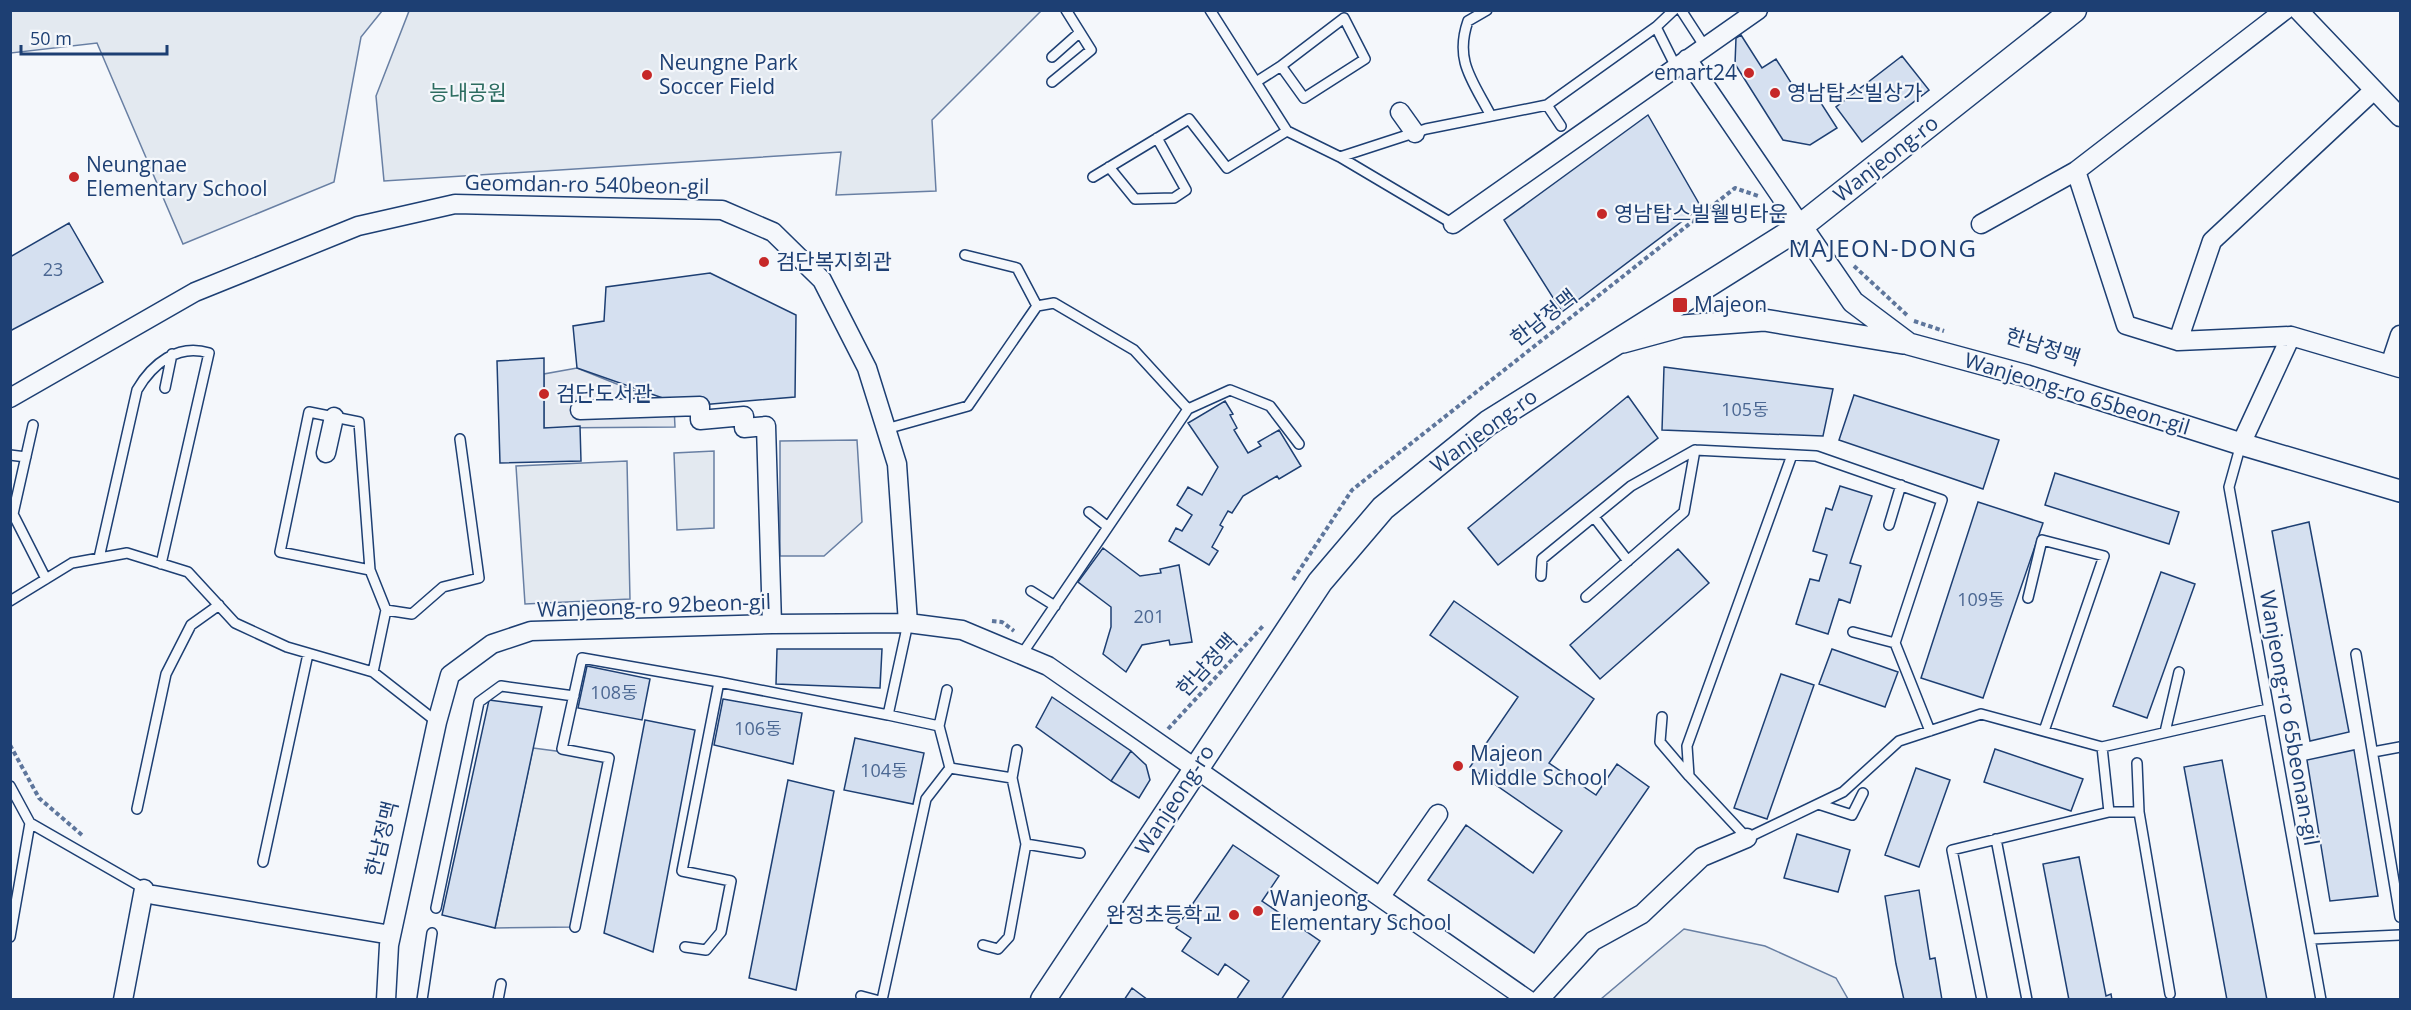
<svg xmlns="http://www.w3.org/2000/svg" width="2411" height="1010" font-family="'Open Sans','Noto Sans KR',sans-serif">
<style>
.green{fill:#e3e9f0;stroke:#687fa3;stroke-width:1.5}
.parking{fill:#e3e8f0;stroke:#687fa3;stroke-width:1.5}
.building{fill:#d5e0f0;stroke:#1d3f73;stroke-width:1.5}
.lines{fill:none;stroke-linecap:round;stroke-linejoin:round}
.service-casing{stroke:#1d3f73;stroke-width:12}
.minor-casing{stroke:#1d3f73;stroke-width:21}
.tertiary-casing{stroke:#1d3f73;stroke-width:24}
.secondary-casing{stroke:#1d3f73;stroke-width:27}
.path{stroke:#5e769c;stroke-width:4;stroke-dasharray:4.5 3;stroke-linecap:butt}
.service{stroke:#f4f7fb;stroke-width:9}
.minor{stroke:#f4f7fb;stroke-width:18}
.tertiary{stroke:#f4f7fb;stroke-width:21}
.secondary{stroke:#f4f7fb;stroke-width:24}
.poi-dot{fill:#c62828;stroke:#f4f7fb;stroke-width:2}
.labels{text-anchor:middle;stroke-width:4.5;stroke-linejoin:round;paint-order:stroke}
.number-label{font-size:18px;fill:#4b6792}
.poi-label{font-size:21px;fill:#1d3f73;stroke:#f4f7fb;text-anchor:start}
.park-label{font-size:21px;fill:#2c6c60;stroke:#f4f7fb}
.street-label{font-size:21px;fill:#1d3f73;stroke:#f4f7fb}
.quarter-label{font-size:24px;letter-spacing:1.5px;fill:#1d3f73;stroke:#f4f7fb}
</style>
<rect width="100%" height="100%" fill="#f4f7fb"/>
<path class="green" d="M10,11L11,10L382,11L361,37L334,182L183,244L97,43L11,53Z
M409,11V10L1041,11L932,120L936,191L836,195L841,152L384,181L376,96Z
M714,451V528L677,530L674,453Z
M627,461L630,599L525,604L516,466Z
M533,748L609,758L575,927L495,928Z
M1684,929L1765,946L1836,978L1848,999H1601Z"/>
<path class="parking" d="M577,368L674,407L675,427L544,428V374Z
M857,440L862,522L824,556H780V441Z"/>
<path class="building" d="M1741,35L1762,68L1776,59L1800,97L1812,89L1837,128L1810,145L1783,140L1735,64L1736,38Z
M1902,56L1929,90L1862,142L1836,107Z
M1648,115L1701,207L1562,312L1504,220Z
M69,223L103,282L10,331V257Z
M710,273L796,315L795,397L700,405L677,403L577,368L573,326L604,321L606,287Z
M544,358V428L580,426L581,461L500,463L497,361Z
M1664,367L1833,389L1823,436L1662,430Z
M1854,395L1999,440L1983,489L1839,440Z
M1628,396L1658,438L1498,565L1468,528Z
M1225,401L1233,414L1230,415L1237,428L1234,430L1248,453L1261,446L1258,442L1279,430L1301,466L1279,479L1277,476L1243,496L1232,513L1228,511L1220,525L1223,527L1212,547L1218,551L1209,565L1169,541L1176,528L1182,531L1192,515L1177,505L1188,487L1202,495L1218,467L1188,423Z
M2055,473L2179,512L2169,544L2045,505Z
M1840,486L1872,496L1850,563L1861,566L1850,603L1839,599L1828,634L1796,624L1810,579L1819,581L1827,555L1813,551L1826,508L1832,510Z
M1978,502L2043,523L1983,698L1921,678Z
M2309,522L2349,732L2310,741L2272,531Z
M1103,548L1140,576L1161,573L1160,569L1179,565L1192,642L1170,645L1169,640L1142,645L1126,672L1103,654L1111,627V607L1078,582Z
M1678,549L1709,583L1600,679L1570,645Z
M2161,572L2195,584L2147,718L2113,706Z
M1454,601L1594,699L1549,763L1596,795L1617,764L1649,787L1534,953L1428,880L1466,825L1533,873L1562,831L1470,767L1518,697L1430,635Z
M777,649H882L880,688L776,684Z
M1832,649L1898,672L1885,707L1819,684Z
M587,666L650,679L642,720L578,708Z
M1781,674L1814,685L1767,819L1734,808Z
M1052,697L1131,751L1111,781L1036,727Z
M723,699L802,713L793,764L714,745Z
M489,700L542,707L495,928L442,915Z
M645,720L695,730L653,952L604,933Z
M855,738L924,753L913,804L844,790Z
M1995,749L2083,779L2071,811L1984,782Z
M2354,750L2378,896L2330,901L2307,760Z
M1131,751L1146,765L1150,780L1139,798L1111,781Z
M2222,760L2267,1000H2227L2184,767Z
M1916,768L1950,780L1919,867L1885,855Z
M788,780L834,791L796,990L749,978Z
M1797,834L1850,850L1838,892L1784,878Z
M1233,845L1279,876L1262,901L1320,941L1281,1000H1236L1249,981L1225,964L1218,975L1182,951L1191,938L1176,928Z
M2079,857L2106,996L2111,994L2112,1000H2069L2043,864Z
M1919,890L1930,959L1935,958L1942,1000H1904L1896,964L1885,896Z
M1132,988L1148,1000H1124Z"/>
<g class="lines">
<g class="service-casing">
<path id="service" d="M1210,10L1287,131L1340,157L1426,129L1547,105L1656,27L1674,10
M1487,10L1468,21C1454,61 1473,81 1491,116
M1681,10L1705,47
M1656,27L1676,67
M1052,57L1079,33
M1052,82L1091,50L1066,10
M1256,82L1281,66L1304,98L1365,59L1344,18L1281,66
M1547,105L1561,126
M1340,157L1453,224
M1109,167L1135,199L1174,198L1186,190L1157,138
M1093,177L1189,119L1227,168L1287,131
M965,255L1017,268L1037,306
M165,388L172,354
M33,425L13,514L46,579
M886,429L968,406L1037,306L1054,303L1134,350L1188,409
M2241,444L2229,487L2321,1000
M10,455L26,457
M1792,455L1687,746L1689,776L1747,838L1843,792L1899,741L1981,714L2102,747L2268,709
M1089,512L1108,527
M1594,517L1628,561
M1889,525L1901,485
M99,558L137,390C152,364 178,343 209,353L161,564
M370,570L359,422L309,412L280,552L370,570L386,610
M1541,576L1542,559L1631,486L1695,450L1816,456L1942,500L1895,643
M1031,591L1055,606
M1586,597L1684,512L1695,450
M2028,598L2042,540L2104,556L2044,731
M10,601L72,563L127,553L188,572L235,623L287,647L373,672L437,722
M1853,632L1895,643L1930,731
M1022,654L1188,409L1230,390L1270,406L1299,444
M2356,654L2400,917
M373,672L386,610L412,614L443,587L479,578L460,439
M888,715L939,726L947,690
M1662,717L1660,742L1689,776
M939,726L950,768L1012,778L1026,844L1009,937L998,949L983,945
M2165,732L2179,672
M2102,747L2109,812
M2373,752L2400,747
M2137,763L2139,812
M1012,778L1017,750
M10,786L30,823L10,937
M1818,804L1852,815L1863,793
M137,809L166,674L191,625L219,605
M30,823L145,889
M1996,839L2027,1000
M1026,844L1080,853
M263,862L308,654
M436,908L479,702L501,686L574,696
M575,927L609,758L562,749L582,658L719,682
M2312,939L2400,935
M685,947L706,950L721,932L731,881L682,871L719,682L888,715L908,623
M861,996L876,1000
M422,1000L432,933
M498,1000L501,984
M882,1000L926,799L950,768
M1982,1000L1952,850L2109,812H2139L2170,994"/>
</g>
<g class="minor-casing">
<path id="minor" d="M2298,10L2400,117
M1687,59L1801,226
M1400,112L1415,133
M2076,171L2126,325L2178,341L2291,336L2400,368
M1453,224L1758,10
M1981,224L2076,171L2285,10
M2178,341L2212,241L2374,90
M2390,365L2400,335
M10,398L195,292L358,226L455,204L722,210L773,232L822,280L867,368L897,464L908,623
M580,410L700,406V420L744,416V428L766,426L772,624
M2241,444L2291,336
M326,453L334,417
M154,895L391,935
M1381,896L1438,814
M123,1000L144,889
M386,1000L389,945L437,722L450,675L492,644L531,631L772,624L908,623L962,630L1048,666L1528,1000
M1539,1000L1593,941L1642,914L1702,857L1747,838"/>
</g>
<g class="tertiary-casing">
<path id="tertiary" d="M1801,226L1853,302L1909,344L2027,376L2241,444L2400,491
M1623,342L1682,326L1764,320L1903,343"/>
</g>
<g class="secondary-casing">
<path id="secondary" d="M1043,1000L1320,582L1383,508L1488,423L1801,226L2074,10"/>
</g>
<path class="path" d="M1854,266L1908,316
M1914,321L1944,331
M1293,580L1352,490L1735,188L1758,196
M992,621L1002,622L1014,631
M1168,729L1263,626
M10,745L39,798L82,835"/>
<use href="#service" class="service"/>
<use href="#minor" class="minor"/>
<use href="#tertiary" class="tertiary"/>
<use href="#secondary" class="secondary"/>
</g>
<g class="poi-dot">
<circle cx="1749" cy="73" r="6"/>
<circle cx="647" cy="75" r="6"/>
<circle cx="1775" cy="93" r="6"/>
<circle cx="74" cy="177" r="6"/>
<circle cx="1602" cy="214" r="6"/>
<circle cx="764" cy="262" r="6"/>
<rect x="1672" y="297" width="16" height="16" rx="3"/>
<circle cx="544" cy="394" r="6"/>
<circle cx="1458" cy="766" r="6"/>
<circle cx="1258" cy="911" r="6"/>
<circle cx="1234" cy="915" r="6"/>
</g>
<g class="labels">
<g class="number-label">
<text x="53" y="276">23</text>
<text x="1745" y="416">105동</text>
<text x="1981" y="606">109동</text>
<text x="1149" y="623">201</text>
<text x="614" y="699">108동</text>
<text x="758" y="735">106동</text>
<text x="884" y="777">104동</text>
</g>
<g class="poi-label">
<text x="659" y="70">Neungne Park<tspan x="659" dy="24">Soccer Field</tspan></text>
<text x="1737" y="80" text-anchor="end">emart24</text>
<text x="1787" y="100">영남탑스빌상가</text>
<text x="86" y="172">Neungnae<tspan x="86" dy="24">Elementary School</tspan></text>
<text x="1614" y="221">영남탑스빌웰빙타운</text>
<text x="776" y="269">검단복지회관</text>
<text x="1694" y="312">Majeon</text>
<text x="556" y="401">검단도서관</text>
<text x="1470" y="761">Majeon<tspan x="1470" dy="24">Middle School</tspan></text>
<text x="1270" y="906">Wanjeong<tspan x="1270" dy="24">Elementary School</tspan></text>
<text x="1222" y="922" text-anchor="end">완정초등학교</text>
</g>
<g class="park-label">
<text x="468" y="100">능내공원</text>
</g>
<g class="street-label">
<text transform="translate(1886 159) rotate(-38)" y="7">Wanjeong-ro</text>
<text transform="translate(587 185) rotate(1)" y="7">Geomdan-ro 540beon-gil</text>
<text transform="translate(1544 318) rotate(-38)" y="7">한남정맥</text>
<text transform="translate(2043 347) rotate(18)" y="7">한남정맥</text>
<text transform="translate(2077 394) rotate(17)" y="7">Wanjeong-ro 65beon-gil</text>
<text transform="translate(1484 431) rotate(-36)" y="7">Wanjeong-ro</text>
<text transform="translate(654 606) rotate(-2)" y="7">Wanjeong-ro 92beon-gil</text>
<text transform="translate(1207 665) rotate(-47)" y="7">한남정맥</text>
<text transform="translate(2289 718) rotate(80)" y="7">Wanjeong-ro 65beonan-gil</text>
<text transform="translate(1175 800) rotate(-57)" y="7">Wanjeong-ro</text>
<text transform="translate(382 839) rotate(-76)" y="7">한남정맥</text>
</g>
<g class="quarter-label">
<text x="1883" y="257">MAJEON-DONG</text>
</g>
</g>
<rect width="2411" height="1010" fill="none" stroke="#1d3f73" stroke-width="24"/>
<path d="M21 45v9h146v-9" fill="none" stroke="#1d3f73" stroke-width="3"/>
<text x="30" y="45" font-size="18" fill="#1d3f73" stroke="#f4f7fb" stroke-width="4.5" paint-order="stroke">50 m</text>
</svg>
